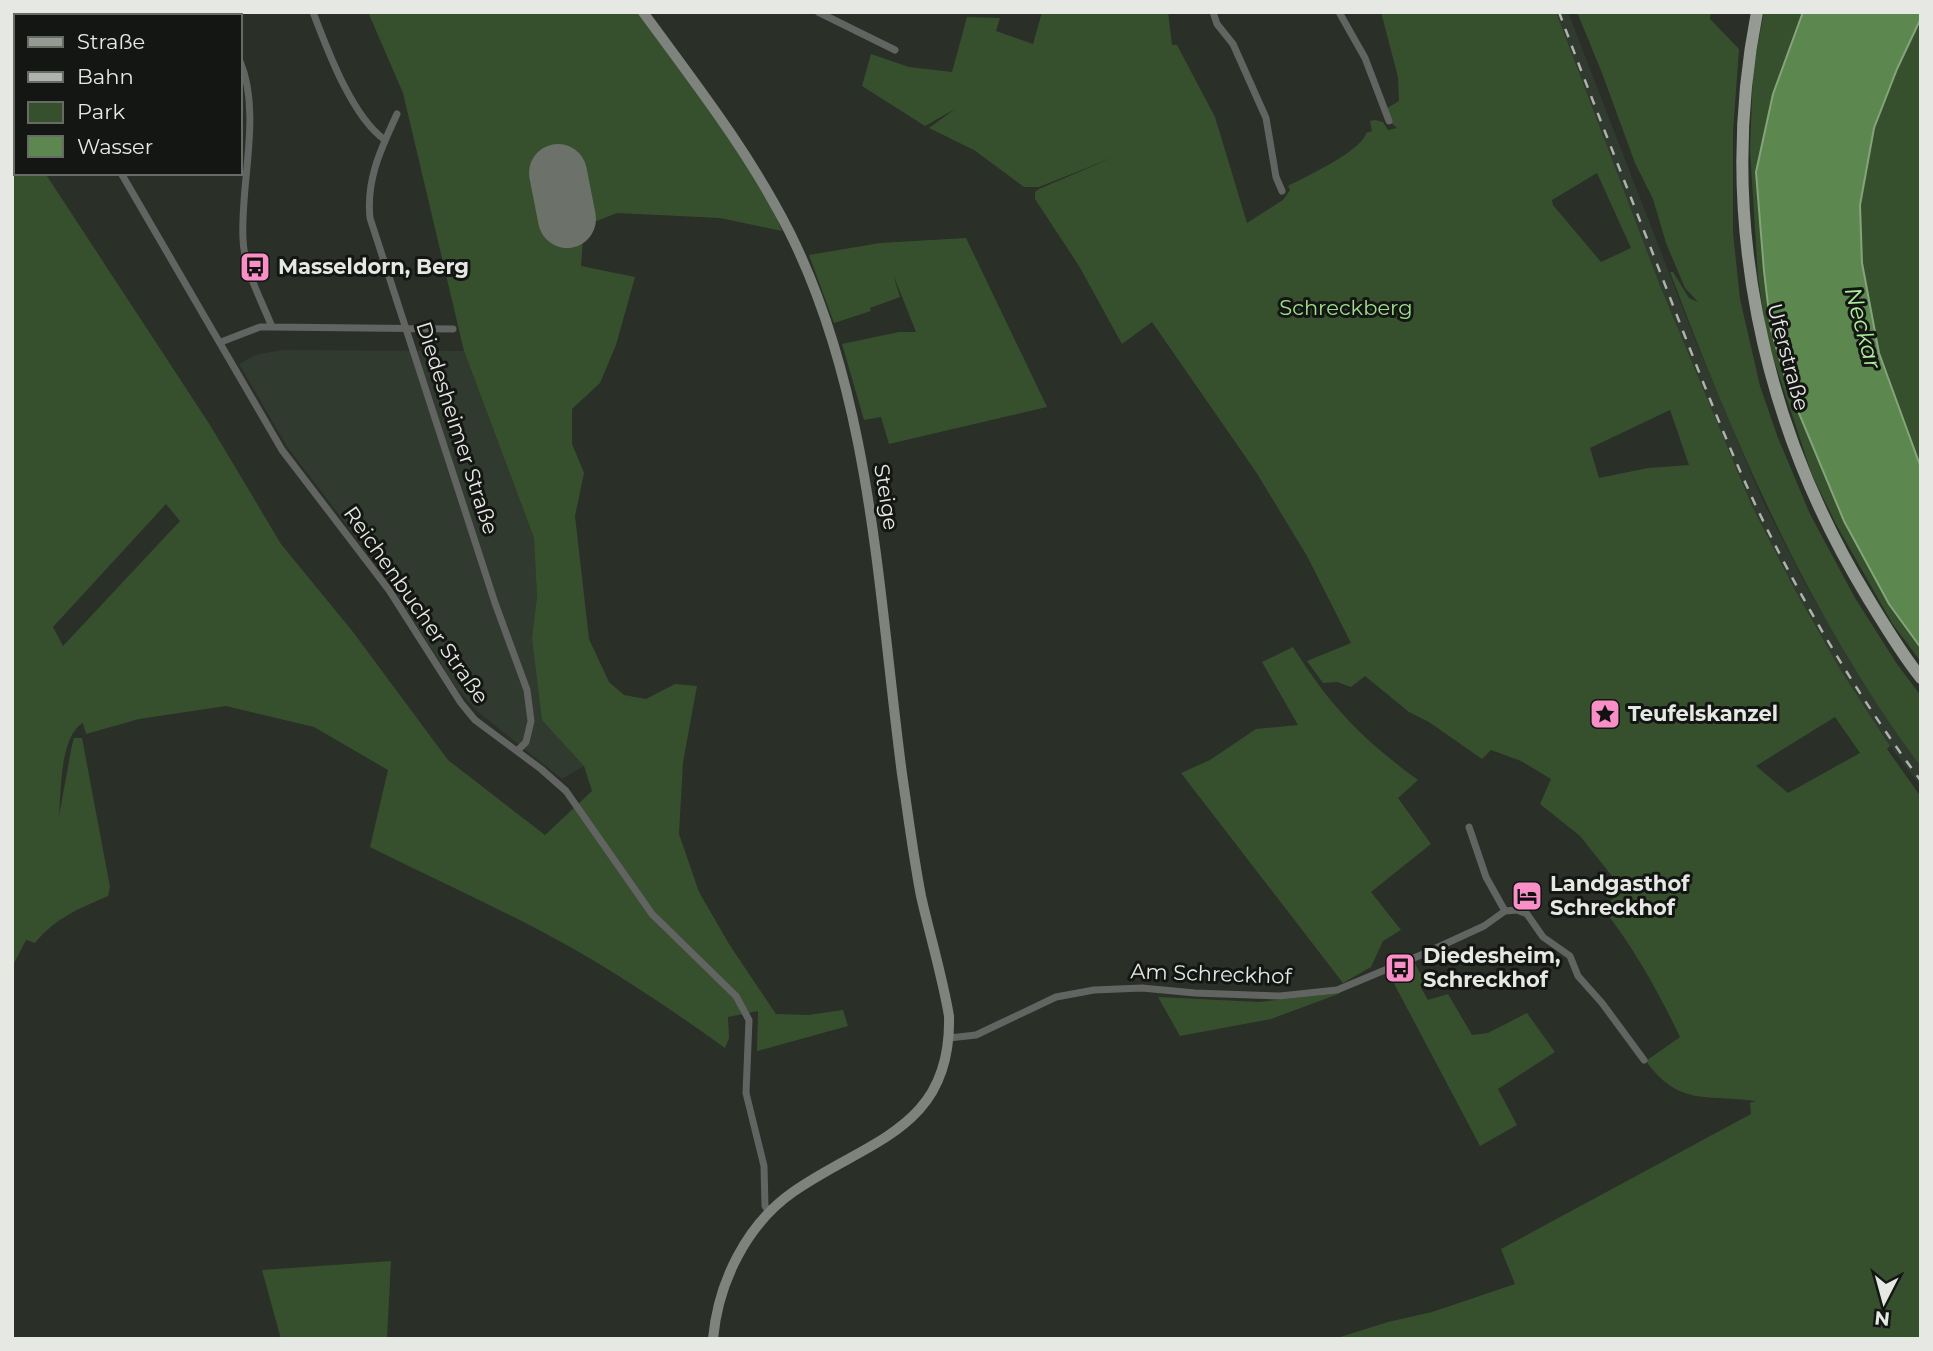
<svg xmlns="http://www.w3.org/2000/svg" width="1933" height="1351" font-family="Montserrat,sans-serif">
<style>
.built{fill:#313a2e}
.green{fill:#36502e;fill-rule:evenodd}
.water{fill:#5c874e;stroke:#85a47b;stroke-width:2}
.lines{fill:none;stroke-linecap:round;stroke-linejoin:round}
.runway{stroke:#6c716a;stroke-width:58}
.street{stroke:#616461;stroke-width:7}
.secondary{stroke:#7e837d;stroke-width:10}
.primary{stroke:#959a93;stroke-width:12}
.rail{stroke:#afb3ad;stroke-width:2.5;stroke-dasharray:9 9;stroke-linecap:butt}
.labels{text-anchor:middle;stroke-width:6;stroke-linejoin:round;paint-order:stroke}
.poi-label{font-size:21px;font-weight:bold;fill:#e5e8e3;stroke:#141613;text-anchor:start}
.park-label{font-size:21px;fill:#a1df8d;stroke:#141613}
.street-label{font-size:21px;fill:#e5e8e3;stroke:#141613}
.water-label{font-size:23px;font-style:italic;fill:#afee9c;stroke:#141613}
</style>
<rect width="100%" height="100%" fill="#2a2f28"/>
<path class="built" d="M1556,12H1568L1692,332L1763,501L1806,585L1851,663L1921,767V787L1890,746L1840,669L1795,590L1752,506L1661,288Z
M282,350L464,351L534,538L537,597L532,638L569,748L584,766L562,779L478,712L457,689L385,575L288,448L239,364L255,355Z"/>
<path class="green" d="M368,12H637L718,114L757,173L782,231L720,218L617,213L584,226L581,266L635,277L616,345L600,383L572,409V444L584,473L575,516L589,639L609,682L624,695L646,699L675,684L697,686L683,762L679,834L699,892L729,944L776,1014L808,1015L843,1010L848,1026L757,1051L758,1011L728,1017L729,1038L725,1048C665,1005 604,964 539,930C483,901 426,875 370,847L388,770L314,727L226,706L139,719L86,734L83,723C60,736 61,791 59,816L72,745L74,738H82L110,887L108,896C80,908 55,918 35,943L26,940L12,967V131L16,134V173H45L210,425L281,544L353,632L448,760L545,835L592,791L584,766L542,720L532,638L537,597L534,538L464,351L403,93ZM166,504L180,521L63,646L53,627Z
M1042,12H1168L1172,45H1177L1215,117L1247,223L1283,200L1290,190L1288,186C1305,177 1362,151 1366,133L1372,131L1370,121L1375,120L1383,122L1388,130L1397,128L1389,121L1384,110L1399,101L1398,77L1381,12H1556L1661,288L1752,506L1795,590L1840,669L1890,746L1887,749L1921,797V1339H1334L1388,1322L1432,1312L1515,1284L1501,1249L1751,1114L1750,1103L1756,1101C1707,1094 1679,1107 1646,1061L1680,1037C1658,991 1634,948 1602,907L1624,891L1580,836L1540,804L1551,779L1521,761L1491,750L1482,759L1429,722L1409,712L1365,676L1351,687L1337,682L1323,683L1307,661L1351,643L1307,556L1256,472L1152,322L1122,344L1079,266L1035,199V192L1039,189L1114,157L1039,187H1024L974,150L929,128L955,109L925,126L862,86L871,54L909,67L952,72L967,17L1000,18L996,31L1033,44ZM1597,173L1631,248L1601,262L1553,205L1552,200ZM1670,410L1689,465L1648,468L1599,478L1590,448ZM1835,717L1860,753L1788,793L1756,766Z
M1577,12H1711L1710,19L1739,49L1733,132V233L1740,299L1760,386L1778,438L1810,514L1855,598L1897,664L1921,696V767C1809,616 1736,447 1670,272H1673L1689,298L1698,302L1685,288L1666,243L1653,199L1635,163L1602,73Z
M1764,12H1803L1773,94L1756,172L1764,271L1771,330L1788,387L1844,521L1889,604L1921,648V662L1892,623L1837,526L1812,475L1767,339L1758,277L1750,150L1753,70Z
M1921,18V468L1879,353L1862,263L1860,204L1874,128L1897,69Z
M966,238L1047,407L889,444L881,417L864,420L842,344L899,332H916L893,274L900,297L870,308L871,311L834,323L809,255L880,243Z
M1293,647C1330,706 1362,739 1418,780L1398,798L1431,844L1371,892L1401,930L1383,941L1371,967L1343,983L1181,773L1210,760L1256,729L1298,725L1262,662Z
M1415,964L1427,985L1421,988L1428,1000L1448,994L1472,1035L1488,1033L1527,1013L1555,1052L1498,1089L1517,1125L1480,1146L1389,974Z
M1341,993L1271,1019L1180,1036L1158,997L1259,1002Z
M391,1261L387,1339H281L262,1270Z"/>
<path class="water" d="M1803,12H1921V18L1897,69L1874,128L1860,205L1862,263L1879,353L1921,468V648L1889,604L1844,521L1788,387L1771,330L1764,271L1756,172L1773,94Z"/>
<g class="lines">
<path class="runway" d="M558,173L567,219"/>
<path class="street" d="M129,12L131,16
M219,12L220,16
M313,12C327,49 352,117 385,140
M818,12L895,50
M1213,12L1217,24L1233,44L1266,118L1276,177L1282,191
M1339,12L1365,58L1389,121
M77,16L81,12
M12,31L16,34
M240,61C262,113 240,184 243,239C244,270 261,299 272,327
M397,114C381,149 366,179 370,218L495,603L527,690L531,721L526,742L517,751
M121,173L282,450L389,590L461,703L475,720L541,769L566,791L652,914L736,996L749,1020L746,1093L764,1166L765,1206L769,1212
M221,342L260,327H272L453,329
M1469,827L1486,877L1505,911
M949,1038L976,1035L1056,997L1094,990L1142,988L1195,993L1280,996L1337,990L1421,955L1484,926L1505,911L1517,910L1527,914L1543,937L1570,956L1578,976L1602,1003L1644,1060"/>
<path class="secondary" d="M643,12C695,83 749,152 789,231C872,397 878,592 902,774C908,814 913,855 921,896C930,936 942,975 949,1016C952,1130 867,1140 793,1192C746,1225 718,1283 713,1339"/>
<path class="primary" d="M1757,12C1717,215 1761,423 1868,598C1885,626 1901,653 1921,678"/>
<path class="rail" d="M1559,12C1590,95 1623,177 1655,259C1687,341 1718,424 1755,504C1801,601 1857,695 1921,781"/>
</g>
<defs>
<g id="bus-square" transform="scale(1.575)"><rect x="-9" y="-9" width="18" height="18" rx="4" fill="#fa8fc7" stroke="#141613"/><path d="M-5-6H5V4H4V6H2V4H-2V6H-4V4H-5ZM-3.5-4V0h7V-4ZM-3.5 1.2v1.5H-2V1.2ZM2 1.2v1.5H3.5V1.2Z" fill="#111"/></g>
<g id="sight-square" transform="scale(1.575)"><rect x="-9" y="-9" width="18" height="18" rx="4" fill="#fa8fc7" stroke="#141613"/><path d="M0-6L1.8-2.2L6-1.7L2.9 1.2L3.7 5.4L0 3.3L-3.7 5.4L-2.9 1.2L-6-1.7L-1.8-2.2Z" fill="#111"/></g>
<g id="hotel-square" transform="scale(1.575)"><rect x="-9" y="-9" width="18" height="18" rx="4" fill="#fa8fc7" stroke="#141613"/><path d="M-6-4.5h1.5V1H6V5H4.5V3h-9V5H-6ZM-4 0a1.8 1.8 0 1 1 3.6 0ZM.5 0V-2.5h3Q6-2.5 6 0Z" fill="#111"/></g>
</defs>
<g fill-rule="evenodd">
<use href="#bus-square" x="255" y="267"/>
<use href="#sight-square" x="1605" y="714"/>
<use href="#hotel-square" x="1527" y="896"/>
<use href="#bus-square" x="1400" y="968"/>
</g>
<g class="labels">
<g class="poi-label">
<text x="278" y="274">Masseldorn, Berg</text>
<text x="1628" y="721">Teufelskanzel</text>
<text x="1550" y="891">Landgasthof<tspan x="1550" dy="24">Schreckhof</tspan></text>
<text x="1423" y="963">Diedesheim,<tspan x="1423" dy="24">Schreckhof</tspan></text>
</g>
<g class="park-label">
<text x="1346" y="315">Schreckberg</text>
</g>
<g class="street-label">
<text transform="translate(1788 357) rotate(75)" y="7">Uferstraße</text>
<text transform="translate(457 428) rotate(72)" y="7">Diedesheimer Straße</text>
<text transform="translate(886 497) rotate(81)" y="7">Steige</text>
<text transform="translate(416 605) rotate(55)" y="7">Reichenbucher Straße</text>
<text transform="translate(1211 974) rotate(2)" y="7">Am Schreckhof</text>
</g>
<g class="water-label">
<text transform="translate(1863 328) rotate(75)" y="8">Neckar</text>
</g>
</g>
<rect width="1933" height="1351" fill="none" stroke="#e5e8e3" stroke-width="28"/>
<rect x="14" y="14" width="228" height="161" fill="#141613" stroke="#686a66" stroke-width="2"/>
<rect x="28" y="37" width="35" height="10" fill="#959a93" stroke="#686a66" stroke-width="2"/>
<text x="77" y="49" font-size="21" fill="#e5e8e3">Straße</text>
<rect x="28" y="72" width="35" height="10" fill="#afb3ad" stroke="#686a66" stroke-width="2"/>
<text x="77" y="84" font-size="21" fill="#e5e8e3">Bahn</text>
<rect x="28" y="102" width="35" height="21" fill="#36502e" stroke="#686a66" stroke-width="2"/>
<text x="77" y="119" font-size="21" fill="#e5e8e3">Park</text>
<rect x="28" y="136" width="35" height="21" fill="#5c874e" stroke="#686a66" stroke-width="2"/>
<text x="77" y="154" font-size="21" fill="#e5e8e3">Wasser</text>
<g transform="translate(1884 1302) rotate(186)" stroke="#141613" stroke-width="5" paint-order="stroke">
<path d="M0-5L12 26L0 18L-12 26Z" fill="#e5e8e3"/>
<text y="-10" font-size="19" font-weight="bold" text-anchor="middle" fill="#e5e8e3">N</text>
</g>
</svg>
